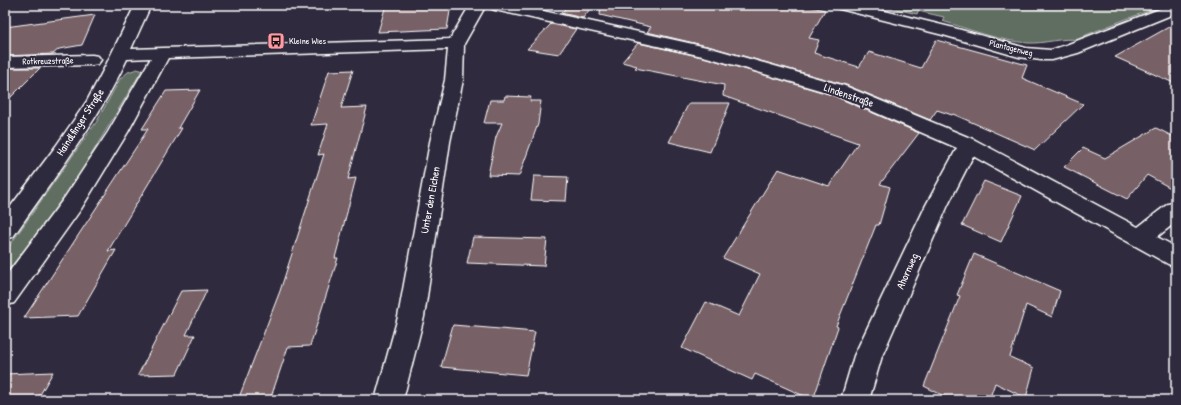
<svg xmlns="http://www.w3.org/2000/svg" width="1181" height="405" font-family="'Patrick Hand',sans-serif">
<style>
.green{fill:#616e62;stroke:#b0b6b0}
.building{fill:#776066;stroke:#fff}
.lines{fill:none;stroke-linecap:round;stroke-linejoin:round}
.minor-casing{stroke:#fff;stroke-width:3}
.minor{fill:#2f2a3d;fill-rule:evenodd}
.labels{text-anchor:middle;stroke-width:4;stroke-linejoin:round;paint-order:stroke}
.far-poi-label{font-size:9px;fill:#fff;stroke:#2f2a3d;text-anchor:start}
.far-street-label{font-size:9px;fill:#fff;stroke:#2f2a3d}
.street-label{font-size:11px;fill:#fff;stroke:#2f2a3d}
</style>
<rect width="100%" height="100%" fill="#2f2a3d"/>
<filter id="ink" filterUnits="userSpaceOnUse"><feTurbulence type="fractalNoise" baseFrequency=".025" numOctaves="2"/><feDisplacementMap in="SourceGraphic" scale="8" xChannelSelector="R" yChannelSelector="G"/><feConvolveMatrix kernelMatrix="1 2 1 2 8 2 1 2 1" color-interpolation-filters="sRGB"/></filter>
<g filter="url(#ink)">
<path class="green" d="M879,5H1165L1126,19L1086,35L1079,40C1062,37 1045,44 1028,43C999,41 969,29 942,21L944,17L918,11L917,14Z
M137,69L141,70V72L73,185L41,232L5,279V252L97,121L120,79L128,72Z"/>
<path class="building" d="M386,5H451L447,29L378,32Z
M569,5H593L583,18L561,13Z
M601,5H803L825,10L809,38L819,40L814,53L859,67L869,52L921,68L936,40L1027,65L1022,78L1083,104L1035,150L953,114L952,115L937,110L930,120L846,85L711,47L647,32L651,27L600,15Z
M95,15L82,45L59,49L53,54L5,56V27Z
M1176,23V84L1115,57Z
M551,24L576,29L559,54L527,49Z
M638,43L707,58L832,95L919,133L880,184L890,187L879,225H876L836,326L838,327L813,400L755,374L752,380L682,348L706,302L739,316L760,274L723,258L778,169L829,186L858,143L723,96L724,85L635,68L637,66L622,62Z
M5,68H40L5,103Z
M353,70L341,108L367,107L348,179L356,178L335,258H338L310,346L288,347L270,400H238L280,291L324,154L318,155L328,124L311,125L329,71Z
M200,90L178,128H182L108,251L116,250L78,316L24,318L148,129H142L166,91Z
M505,96L531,97L530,101H541L538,124L519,176L488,175L496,137L502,123H484L490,100H504Z
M689,103H730L710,152L669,142Z
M1156,128L1176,138V191L1147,175L1127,199L1064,167L1083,148L1105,158Z
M534,176L568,177L566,201L531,200Z
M984,181L1022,196L1001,242L962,225Z
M473,237L547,239L544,266L467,263Z
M974,254L1060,291L1052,317L1026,305L1010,357L1034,368L1026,398L995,383L989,400H952L924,386L960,296L957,295Z
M207,290L186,335H195L177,374L138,375L181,291Z
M453,325L535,332L526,375L441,367Z
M53,372L37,400H5V374Z"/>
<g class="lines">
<g class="minor-casing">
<path id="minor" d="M135,5H151L131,49L450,39L470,5H486L464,44L463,80L450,142L424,317L403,400H375L398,317L430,142L445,80L448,49L168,58L128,132L81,209L14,303L5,306V277L65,197L108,132L151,58L127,59C97,123 53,179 13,237L5,239V214L56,146L87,101L106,65Z
M487,5H516L711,48L845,86L975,140L1138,227L1168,204L1176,202V222L1157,237L1176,247V267L1168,264L973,156L948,205L882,356L869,400H841L854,356L926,205L957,148L833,94L707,57L495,10L490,8Z
M833,5H860L954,28L1026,48L1051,50L1066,45L1170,5H1176V13L1078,53L1052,60H1041L1019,57L943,35L836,8Z
M92,55L98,56L101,60L98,64L92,65L5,67V57Z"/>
</g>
<use href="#minor" class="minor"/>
</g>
</g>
<defs>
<g id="bus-square" transform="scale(0.9)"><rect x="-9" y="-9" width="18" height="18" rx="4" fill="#ff9aa2" stroke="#2f2a3d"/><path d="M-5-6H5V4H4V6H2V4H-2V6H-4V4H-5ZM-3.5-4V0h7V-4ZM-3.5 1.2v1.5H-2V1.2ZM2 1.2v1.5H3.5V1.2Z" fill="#111"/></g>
</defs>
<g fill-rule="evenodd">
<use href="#bus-square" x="276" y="41"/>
</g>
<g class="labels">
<g class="far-poi-label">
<text x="289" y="44">Kleine Wies</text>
</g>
<g class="far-street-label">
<text transform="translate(1011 48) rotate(14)" y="3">Plantagenweg</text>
<text transform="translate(48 61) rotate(-1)" y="3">Rotkreuzstraße</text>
</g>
<g class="street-label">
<text transform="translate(849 95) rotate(19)" y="4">Lindenstraße</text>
<text transform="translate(80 122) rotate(-57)" y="4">Haindlfinger Straße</text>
<text transform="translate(430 200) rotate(-80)" y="4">Unter den Eichen</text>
<text transform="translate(907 271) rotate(-66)" y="4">Ahornweg</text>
</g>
</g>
<rect width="1181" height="405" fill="none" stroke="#2f2a3d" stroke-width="20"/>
<rect x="10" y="10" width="1161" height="385" fill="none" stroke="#fff" stroke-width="1.5" filter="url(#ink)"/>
</svg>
